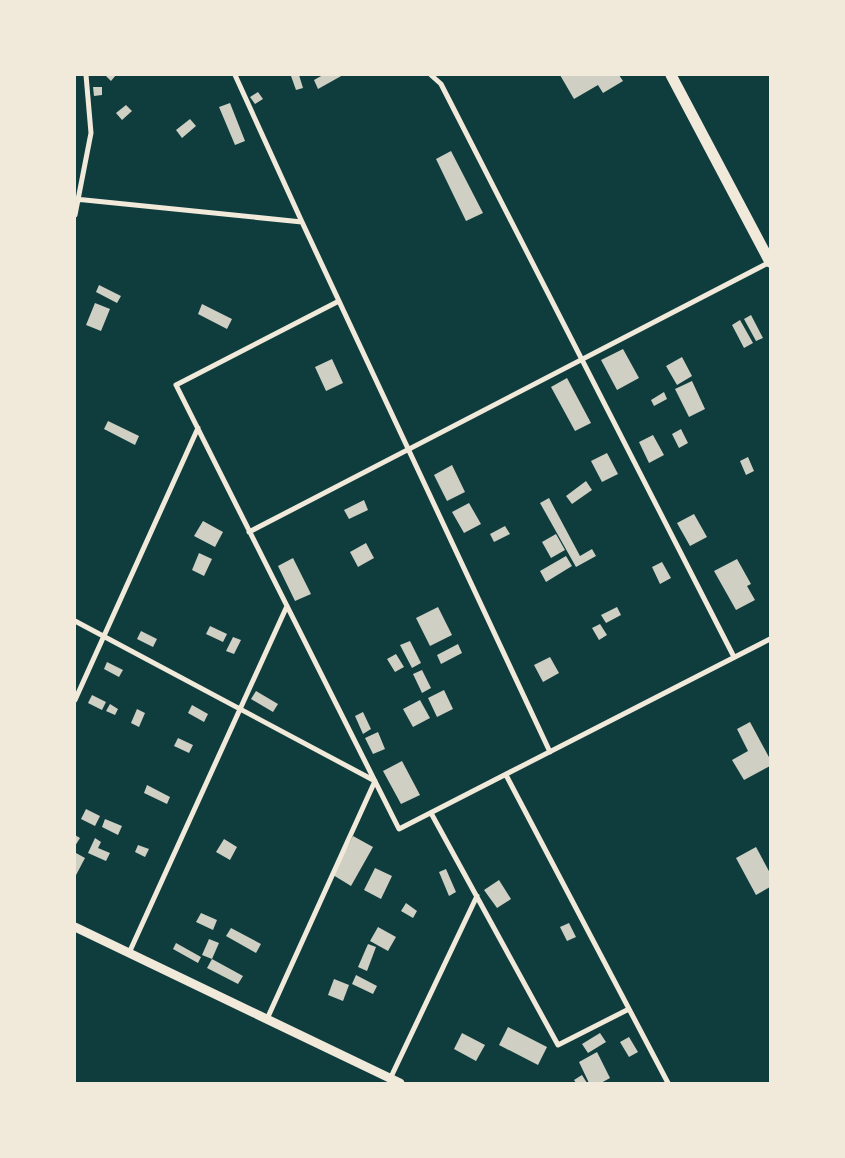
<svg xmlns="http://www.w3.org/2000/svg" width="845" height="1158" font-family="'PT Sans Narrow',sans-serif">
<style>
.building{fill:#cfcfc3}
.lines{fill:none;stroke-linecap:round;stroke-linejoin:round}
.minor{stroke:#f1e9da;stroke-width:5}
.tertiary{stroke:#f1e9da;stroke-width:9}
.trunk{stroke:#f1e9da;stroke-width:11}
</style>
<rect width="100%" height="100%" fill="#0f3d3e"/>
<path class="building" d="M105,75H116L111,81Z
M299,75L303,88L296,90L291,76Z
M323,75H343L318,89L314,80Z
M560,75H619L623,81L603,93L598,85L574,99Z
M93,87H102V95L94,96Z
M258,92L263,99L255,104L250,97Z
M230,103L245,141L235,145L219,107Z
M126,105L132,111L122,120L116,113Z
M190,119L196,126L182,138L176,130Z
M451,151L483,213L466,221L436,159Z
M99,285L121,296L117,303L96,292Z
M95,303L110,309L101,331L86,325Z
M202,304L232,319L227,329L198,314Z
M751,315L763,338L756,341L744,319Z
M740,320L753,343L744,348L732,325Z
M623,349L639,378L617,390L601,360Z
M682,357L692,376L677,385L666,366Z
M332,359L343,383L326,391L315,367Z
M567,378L591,423L575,431L551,387Z
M692,381L705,409L689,417L675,389Z
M664,392L667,399L654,406L651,400Z
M108,421L139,436L135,445L104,429Z
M681,429L688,443L679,448L672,434Z
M653,435L664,455L649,463L639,442Z
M607,453L618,474L602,482L591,461Z
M748,457L754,471L746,475L740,461Z
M452,465L465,492L447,501L434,475Z
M586,481L592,490L572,504L566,496Z
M549,498L580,556L592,549L596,556L576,567L540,503Z
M364,500L368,510L349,519L344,510Z
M469,503L481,524L464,533L452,512Z
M694,514L707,537L690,546L677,523Z
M203,521L223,532L215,547L194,536Z
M505,526L510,534L494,542L490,534Z
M556,534L565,550L551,558L542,542Z
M366,543L374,558L358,567L350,552Z
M199,553L212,559L204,576L192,570Z
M566,556L572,566L546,582L540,571Z
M293,558L311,594L295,601L278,566Z
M737,559L751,584L747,586L755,600L736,610L714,571Z
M662,562L671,578L660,584L652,567Z
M438,607L452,635L430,646L416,618Z
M617,607L621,615L606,623L601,615Z
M600,624L607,635L599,640L592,628Z
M210,626L227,634L223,642L206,634Z
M141,631L157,639L153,647L137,639Z
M233,637L241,640L234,654L226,651Z
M410,641L421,663L412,668L400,645Z
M458,644L462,653L441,664L437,655Z
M396,654L404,667L395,672L387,659Z
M550,657L559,673L543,682L534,665Z
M107,662L123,670L119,677L104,669Z
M422,670L431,688L422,693L413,674Z
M444,690L453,709L437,717L428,698Z
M256,691L278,704L273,712L251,699Z
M92,695L106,702L102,710L88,703Z
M420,700L430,718L413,727L403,709Z
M110,704L118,709L115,715L106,711Z
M192,705L208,714L204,722L188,713Z
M137,709L145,713L139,727L131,723Z
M363,712L371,729L363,734L355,716Z
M750,722L770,759V766L744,780L732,760L748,751L737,729Z
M378,732L385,749L373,754L365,738Z
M178,738L193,745L189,753L174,746Z
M402,761L420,795L401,804L383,771Z
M147,785L170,797L167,804L144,793Z
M86,809L100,816L95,826L81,819Z
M105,819L122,826L118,835L102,827Z
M75,835L80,838L75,846Z
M353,836L373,847L351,886L333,875Z
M95,838L101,842L98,848L110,853L106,861L88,853Z
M224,839L237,847L230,860L216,852Z
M138,845L149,849L145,857L135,852Z
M756,847L770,873V887L756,895L736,858Z
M76,853L85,858L75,877V855Z
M375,868L392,876L381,899L364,890Z
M446,869L456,892L449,896L439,872Z
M499,880L511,899L497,908L484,890Z
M406,903L417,911L413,918L401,911Z
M201,913L217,920L213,930L196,922Z
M569,923L576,937L567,941L560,927Z
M378,927L396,937L388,951L370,941Z
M231,928L261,944L256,953L226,936Z
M209,939L219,943L212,959L243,976L238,984L207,968L212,959L202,955Z
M176,943L201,957L198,963L173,949Z
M368,944L376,947L367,971L358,967Z
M356,975L377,986L373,994L352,984Z
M334,979L349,985L343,1001L328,995Z
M508,1027L547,1047L538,1065L499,1045Z
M462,1033L485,1045L476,1061L454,1049Z
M600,1033L606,1042L588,1053L582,1044Z
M629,1037L638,1052L629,1057L620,1042Z
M597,1052L610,1078L601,1083H589L579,1062Z
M582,1075L587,1083H576L574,1080Z"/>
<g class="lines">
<path class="minor" d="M235,75L302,222L550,752
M431,75L441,84L734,657
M75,199L302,222
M75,215L91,133L86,75
M339,301L176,385L399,829L770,639
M249,532L770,262
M75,621L375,781L267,1019
M75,700L198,428
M506,775L668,1083
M431,813L558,1045L629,1009
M129,953L287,606
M390,1079L477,896"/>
<path class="tertiary" d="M75,927L400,1083"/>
<path class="trunk" d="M671,75L770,262"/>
</g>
<rect width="845" height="1158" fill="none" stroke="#f1e9da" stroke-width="152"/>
</svg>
